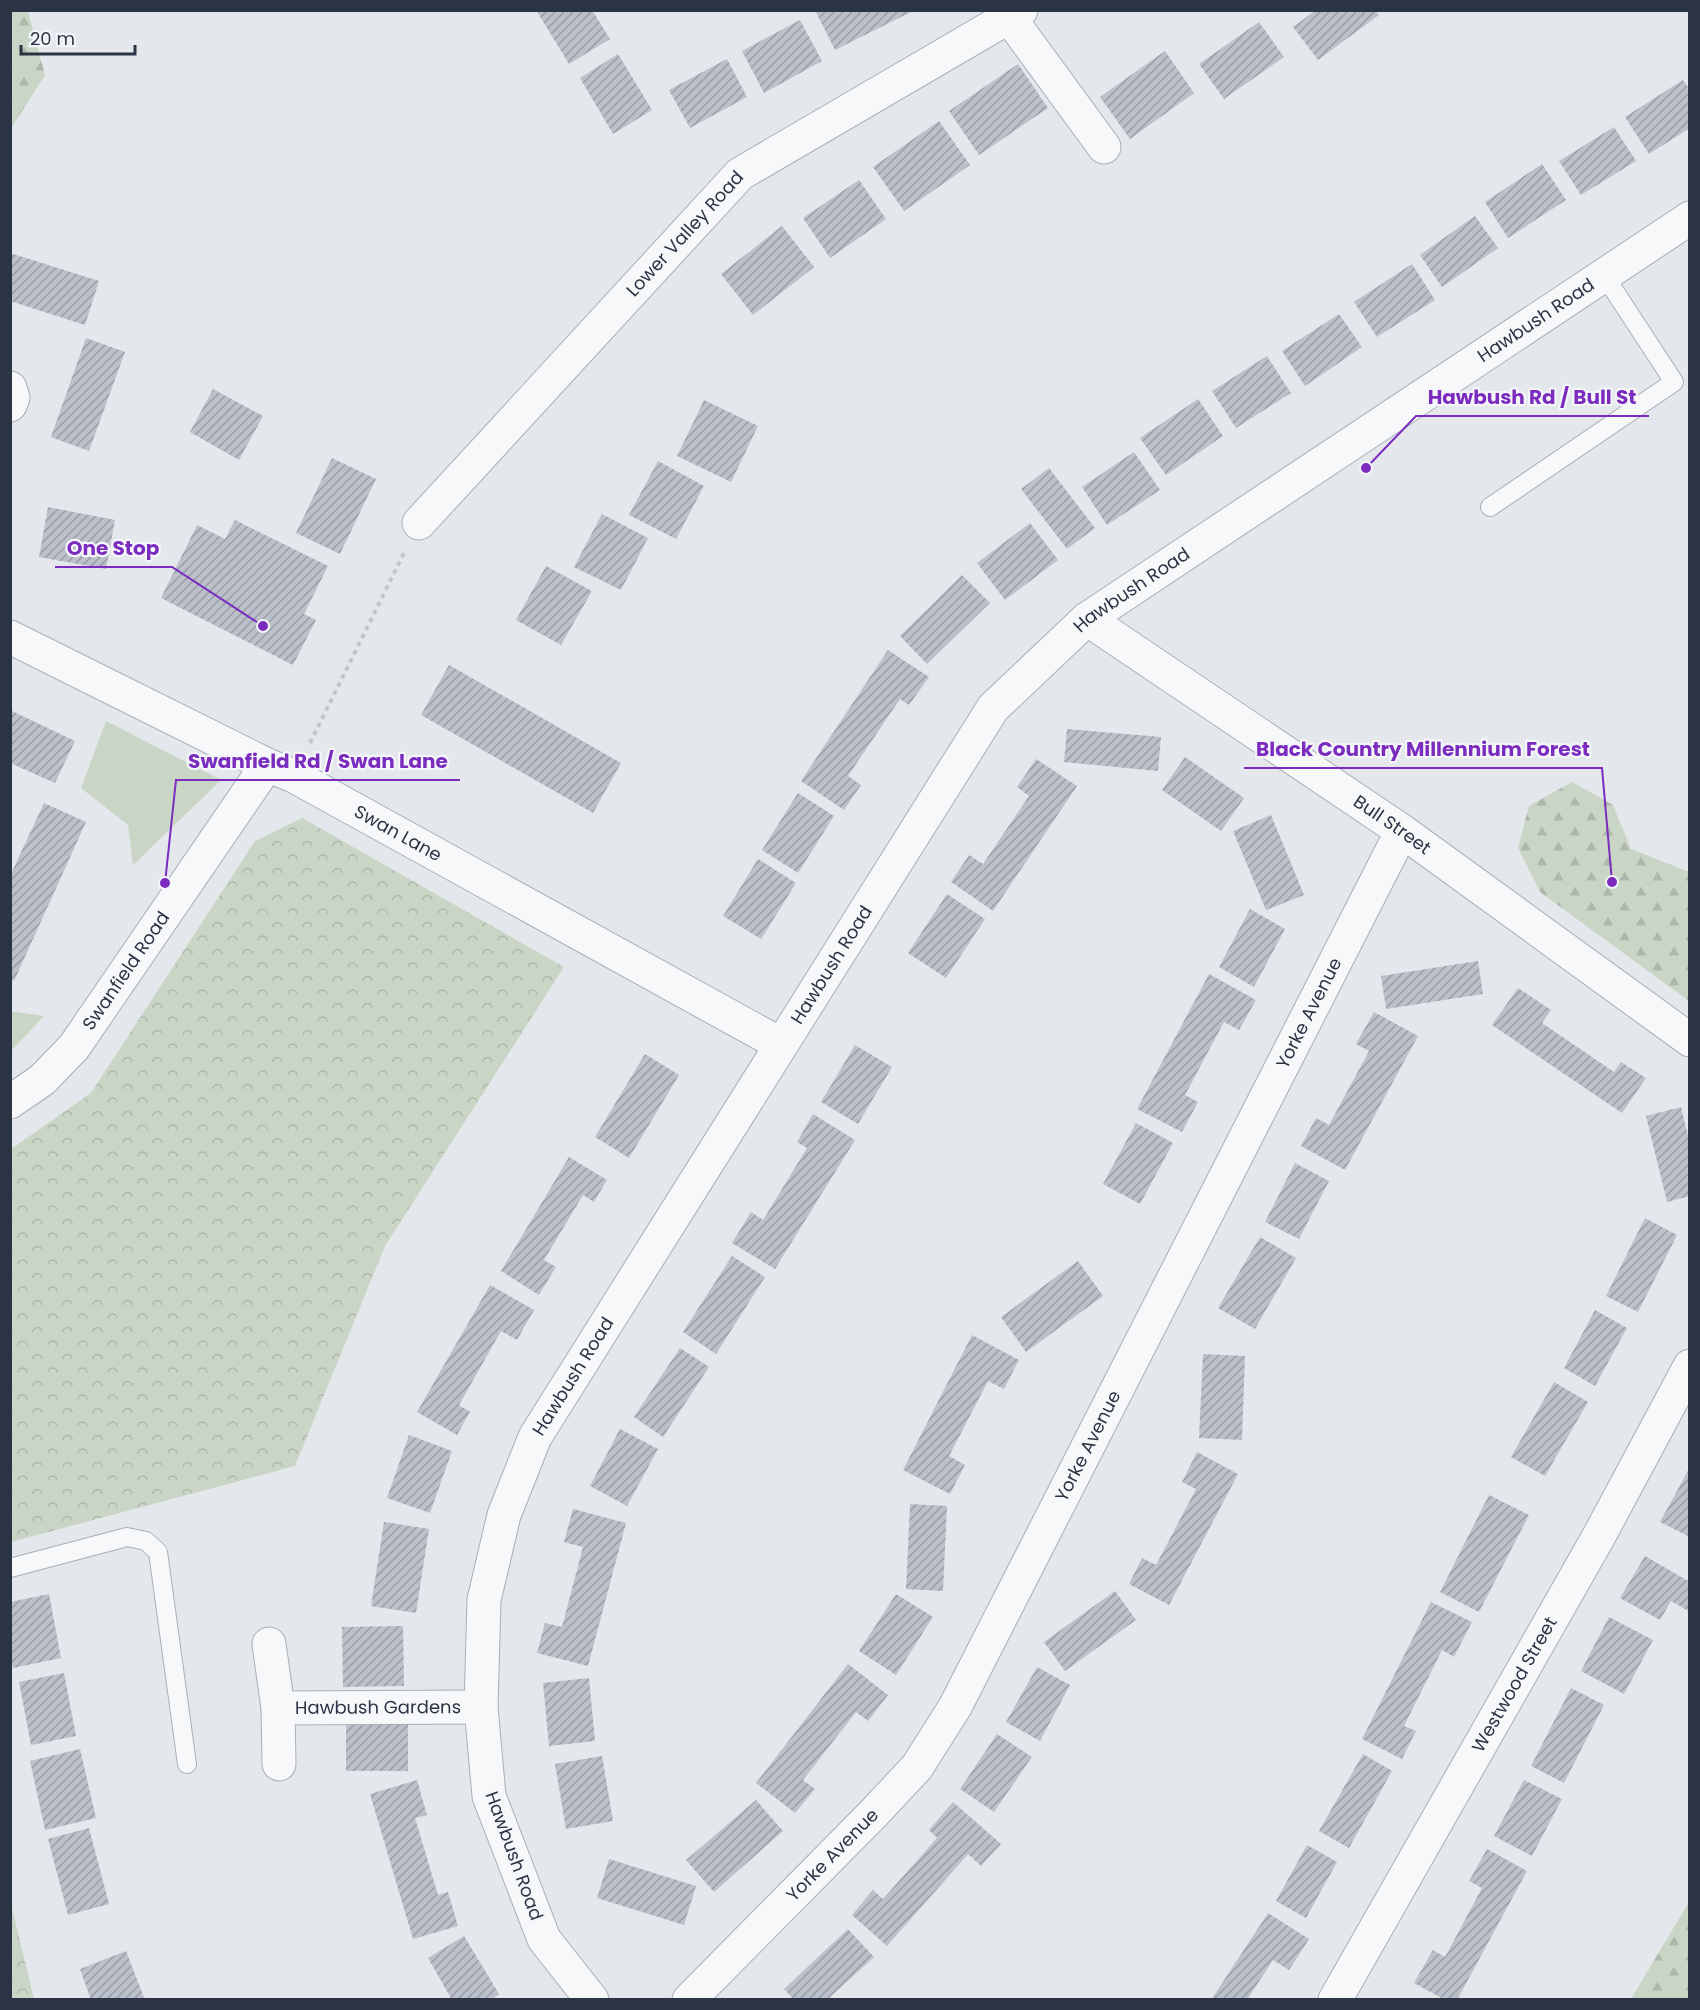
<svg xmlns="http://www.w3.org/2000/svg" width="1700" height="2010" font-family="Poppins,sans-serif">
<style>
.grass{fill:#c9d6c5}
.forest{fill:url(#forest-firs)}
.park{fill:url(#park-crowns)}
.building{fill:url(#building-hatch)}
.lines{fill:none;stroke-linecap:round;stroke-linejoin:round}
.service-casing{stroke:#a9aeb7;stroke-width:20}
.minor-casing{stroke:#a9aeb7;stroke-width:35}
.tertiary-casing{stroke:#a9aeb7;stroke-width:35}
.path{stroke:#c2c5cb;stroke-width:4;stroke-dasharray:4.5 4.5;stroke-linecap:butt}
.service{stroke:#f7f8fa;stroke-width:18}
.minor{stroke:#f7f8fa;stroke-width:33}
.tertiary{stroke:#f7f8fa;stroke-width:33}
.labels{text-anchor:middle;stroke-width:4.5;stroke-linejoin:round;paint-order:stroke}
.street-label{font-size:18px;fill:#2b3445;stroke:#f4f6f9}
.leader{fill:none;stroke:#7b2cbf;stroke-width:2}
.callout-dot{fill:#7b2cbf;stroke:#f4f6f9;stroke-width:2}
.callout-label{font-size:20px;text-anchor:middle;font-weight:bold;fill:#7b2cbf;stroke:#f4f6f9;stroke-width:4.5;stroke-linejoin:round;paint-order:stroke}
</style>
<defs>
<pattern id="forest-firs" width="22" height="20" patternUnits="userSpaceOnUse" patternTransform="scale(1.5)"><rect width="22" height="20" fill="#c9d6c5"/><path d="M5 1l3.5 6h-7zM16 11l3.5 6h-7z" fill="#adb8ab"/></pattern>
<pattern id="park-crowns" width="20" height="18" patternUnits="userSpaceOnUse" patternTransform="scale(1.5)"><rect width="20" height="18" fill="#c9d6c5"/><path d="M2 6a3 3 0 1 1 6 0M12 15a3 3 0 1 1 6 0" fill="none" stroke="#adb8ab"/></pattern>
<pattern id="building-hatch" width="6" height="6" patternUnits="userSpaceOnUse" patternTransform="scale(1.5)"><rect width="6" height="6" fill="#bbc0ca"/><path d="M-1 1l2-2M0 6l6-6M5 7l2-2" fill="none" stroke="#989da6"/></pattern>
</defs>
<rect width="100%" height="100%" fill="#e4e7ec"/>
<path class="grass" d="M106,721L221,780L133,865L128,825L81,788Z
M10,1011L44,1016L11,1051H10Z"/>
<path class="forest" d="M11,10L28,11L45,75L12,127L10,126Z
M1572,782L1613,805L1631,849L1689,872V1001L1540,892L1518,848L1529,806Z
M1689,1902V1999H1631Z"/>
<path class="park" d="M302,818L564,967L385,1246L295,1466L11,1542V1149L91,1093L255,841Z
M11,1904L34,1999H11Z"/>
<path class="building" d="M536,10H592L610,39L569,64Z
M815,10H915L835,50Z
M1316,10H1375L1379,15L1318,60L1293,27Z
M800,20L822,61L764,93L742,51Z
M1259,22L1284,57L1224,99L1199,64Z
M1165,51L1194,93L1130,139L1100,97Z
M618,54L652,110L613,134L580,78Z
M727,59L747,97L690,128L669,90Z
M1018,64L1048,108L979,155L949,111Z
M1683,80L1690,90V128L1649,154L1625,117Z
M939,121L970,165L904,211L873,167Z
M1614,127L1636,161L1581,195L1559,161Z
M1542,164L1566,200L1508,238L1485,202Z
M859,180L886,219L830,258L803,218Z
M1475,216L1498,248L1442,287L1420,255Z
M782,226L814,267L753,315L721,274Z
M10,253L99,281L85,325L10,301Z
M1412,264L1435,300L1377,337L1354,302Z
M1339,314L1362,347L1305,386L1282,351Z
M86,338L125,352L89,451L51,437Z
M1267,356L1291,393L1236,428L1212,391Z
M213,389L263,416L239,460L190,432Z
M1198,399L1223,436L1166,475L1140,438Z
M704,400L758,426L731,482L677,456Z
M1134,452L1160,490L1107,525L1082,487Z
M332,458L376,479L340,554L296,533Z
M658,461L704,486L676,539L629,515Z
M1049,468L1095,528L1067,549L1021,489Z
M48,507L115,520L106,569L39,557Z
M602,514L648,538L621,590L574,567Z
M235,520L328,566L304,614L316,620L293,665L161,598L197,525L225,539Z
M1030,523L1058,560L1005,600L977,563Z
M546,566L592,591L561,645L516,620Z
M962,575L990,603L927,664L900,636Z
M888,650L929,677L909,705L900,699L848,776L861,785L844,810L801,781Z
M449,665L621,763L593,813L421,715Z
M10,710L75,741L55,783L10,763Z
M1067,729L1161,737L1158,771L1064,762Z
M1185,757L1244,798L1221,831L1162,790Z
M1036,759L1077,786L993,911L951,882L969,855L983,864L1029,796L1017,787Z
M798,793L834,816L798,873L762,850Z
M44,803L86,822L14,981L10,979V876Z
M1271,815L1304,895L1266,910L1233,831Z
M758,859L796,883L761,939L723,916Z
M947,894L985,919L946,978L908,953Z
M1250,909L1285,929L1254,987L1219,967Z
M1478,961L1483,994L1386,1009L1381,976Z
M1209,974L1256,1000L1239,1030L1224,1022L1185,1095L1198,1102L1182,1132L1137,1109Z
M1518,988L1551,1010L1542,1023L1614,1072L1621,1062L1646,1078L1622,1113L1492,1025Z
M1374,1012L1418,1036L1345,1170L1301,1146L1316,1118L1329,1125L1369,1051L1356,1044Z
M855,1045L892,1067L858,1124L821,1102Z
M645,1054L679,1075L629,1158L595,1137Z
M1681,1107L1690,1144V1196L1667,1202L1646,1116Z
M813,1114L855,1140L775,1269L732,1243L751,1212L763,1220L807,1148L797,1142Z
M1136,1123L1173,1143L1140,1204L1103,1184Z
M569,1157L607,1180L594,1202L583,1195L544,1260L556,1267L539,1295L501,1271Z
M1295,1163L1329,1181L1299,1239L1265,1222Z
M1645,1218L1677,1235L1638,1312L1606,1296Z
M1260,1237L1296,1258L1255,1329L1218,1308Z
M732,1256L765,1277L716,1354L683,1332Z
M1078,1261L1103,1296L1026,1352L1001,1317Z
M490,1285L534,1310L517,1340L501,1331L459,1405L470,1412L457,1435L417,1412Z
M1595,1310L1627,1328L1595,1386L1564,1368Z
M972,1335L1019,1360L1004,1389L988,1381L949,1456L965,1465L950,1494L903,1470Z
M680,1348L709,1367L663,1437L634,1417Z
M1203,1354L1245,1356L1242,1440L1199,1438Z
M1554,1382L1588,1402L1545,1476L1511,1457Z
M620,1429L658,1449L627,1506L590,1486Z
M409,1435L452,1451L430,1513L387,1498Z
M1197,1452L1238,1474L1169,1605L1129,1584L1142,1558L1156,1565L1196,1489L1182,1482Z
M1690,1467V1537L1660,1522Z
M1489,1495L1529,1515L1479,1612L1440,1592Z
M910,1504L947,1506L943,1591L906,1589Z
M573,1509L626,1523L588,1666L537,1653L545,1623L562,1627L583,1547L564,1542Z
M384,1522L429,1529L416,1613L371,1606Z
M1645,1556L1690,1582V1612L1671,1601L1660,1620L1620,1598Z
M1115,1591L1136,1620L1065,1671L1044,1642Z
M49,1594L61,1658L13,1668L10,1656V1602Z
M896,1594L933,1617L896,1675L859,1651Z
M1431,1602L1472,1622L1454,1657L1442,1650L1404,1726L1416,1731L1402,1759L1362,1739Z
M1609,1617L1653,1640L1624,1694L1581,1671Z
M403,1626L404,1686L343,1687L342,1627Z
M848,1664L888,1695L868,1721L856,1712L803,1780L815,1789L795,1813L756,1783Z
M1037,1667L1070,1685L1040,1741L1006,1722Z
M64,1673L76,1736L31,1745L19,1682Z
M589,1678L595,1741L549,1746L543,1683Z
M1571,1688L1604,1705L1564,1783L1531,1766Z
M346,1718H408V1771H346Z
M997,1734L1032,1757L994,1812L960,1789Z
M80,1749L96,1818L45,1830L30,1761Z
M1363,1754L1392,1771L1349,1848L1319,1831Z
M602,1756L613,1821L566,1829L555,1764Z
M417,1780L427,1815L415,1818L438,1895L448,1892L458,1926L413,1939L370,1794Z
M1524,1780L1562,1799L1532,1856L1494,1836Z
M756,1800L783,1831L714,1892L686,1860Z
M953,1802L1001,1844L981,1866L968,1854L887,1946L852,1915L873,1890L883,1899L937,1838L929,1830Z
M89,1828L109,1904L68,1915L48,1839Z
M1307,1845L1337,1862L1306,1918L1276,1901Z
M1487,1849L1527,1871L1457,2000H1445L1414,1983L1433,1950L1445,1957L1482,1888L1469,1881Z
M609,1859L696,1886L684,1925L597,1898Z
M1268,1913L1309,1939L1289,1970L1273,1960L1247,2000H1211Z
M848,1929L874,1957L827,2000H794L784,1989Z
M464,1936L499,1994L491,2000H452L428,1958Z
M126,1951L145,2000H91L80,1969Z"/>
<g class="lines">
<g class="service-casing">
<path id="service" d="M1490,507L1674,382L1604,275
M10,1568L127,1537L146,1541L158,1552L187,1764"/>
</g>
<g class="minor-casing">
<g id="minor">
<path d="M1009,17L1104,147"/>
<path d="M10,388L13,398L10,405"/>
<path id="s1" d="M419,523L740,174L1021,10"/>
<path id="s2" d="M1087,619L1402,831L1690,1040"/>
<path id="s3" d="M10,1102L42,1080L74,1047L267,765"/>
<path d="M269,1644L278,1708L279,1764"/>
<path id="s4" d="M278,1708L481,1707"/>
<path id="s5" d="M689,2000L873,1814L917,1767L955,1707L1402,831"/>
<path id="s6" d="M1335,2000L1599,1536L1690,1366"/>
</g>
</g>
<g class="tertiary-casing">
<g id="tertiary">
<path id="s7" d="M10,637L267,765L294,776L780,1044"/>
<path id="s8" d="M592,2000L544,1939L489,1796L481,1707L484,1600L504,1515L535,1437L993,708L1087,619L1690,218"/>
</g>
</g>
<path class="path" d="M310,743L404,553"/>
<use href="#service" class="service"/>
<use href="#minor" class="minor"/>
<use href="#tertiary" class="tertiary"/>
</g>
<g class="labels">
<g class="street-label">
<text dy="6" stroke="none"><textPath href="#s1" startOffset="393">Lower Valley Road</textPath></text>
<text dy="6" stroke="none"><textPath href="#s8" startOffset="2128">Hawbush Road</textPath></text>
<text dy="6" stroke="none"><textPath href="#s8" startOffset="1642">Hawbush Road</textPath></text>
<text dy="6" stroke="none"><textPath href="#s2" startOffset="368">Bull Street</textPath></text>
<text dy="6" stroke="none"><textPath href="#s7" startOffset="435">Swan Lane</textPath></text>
<text dy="6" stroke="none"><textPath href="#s8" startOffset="1156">Hawbush Road</textPath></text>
<text dy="6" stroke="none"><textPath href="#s3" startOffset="177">Swanfield Road</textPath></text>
<text dy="6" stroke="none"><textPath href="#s5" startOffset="1176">Yorke Avenue</textPath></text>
<text dy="6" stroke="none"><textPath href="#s8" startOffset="670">Hawbush Road</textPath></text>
<text dy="6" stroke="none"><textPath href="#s5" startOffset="690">Yorke Avenue</textPath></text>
<text dy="6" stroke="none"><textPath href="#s6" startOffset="363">Westwood Street</textPath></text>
<text dy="6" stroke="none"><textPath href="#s4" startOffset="100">Hawbush Gardens</textPath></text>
<text dy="6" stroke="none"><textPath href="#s5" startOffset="204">Yorke Avenue</textPath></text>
<text transform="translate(514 1856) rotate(70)" y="6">Hawbush Road</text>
</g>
</g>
<path class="leader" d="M1366 468L1416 416H1649M263 626L172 567H55M1612 882L1602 768H1244M165 883L176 780H460"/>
<g class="callout-dot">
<circle cx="1366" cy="468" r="6"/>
<circle cx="263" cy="626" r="6"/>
<circle cx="1612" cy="882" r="6"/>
<circle cx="165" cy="883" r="6"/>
</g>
<g class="callout-label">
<text x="1532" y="404">Hawbush Rd / Bull St</text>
<text x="113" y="555">One Stop</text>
<text x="1423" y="756">Black Country Millennium Forest</text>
<text x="318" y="768">Swanfield Rd / Swan Lane</text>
</g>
<rect width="1700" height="2010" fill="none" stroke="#2b3445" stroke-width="24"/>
<path d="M21 45v9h114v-9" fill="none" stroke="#2b3445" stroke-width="3"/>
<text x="30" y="45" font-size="18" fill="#2b3445" stroke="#f4f6f9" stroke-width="4.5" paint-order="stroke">20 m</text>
</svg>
